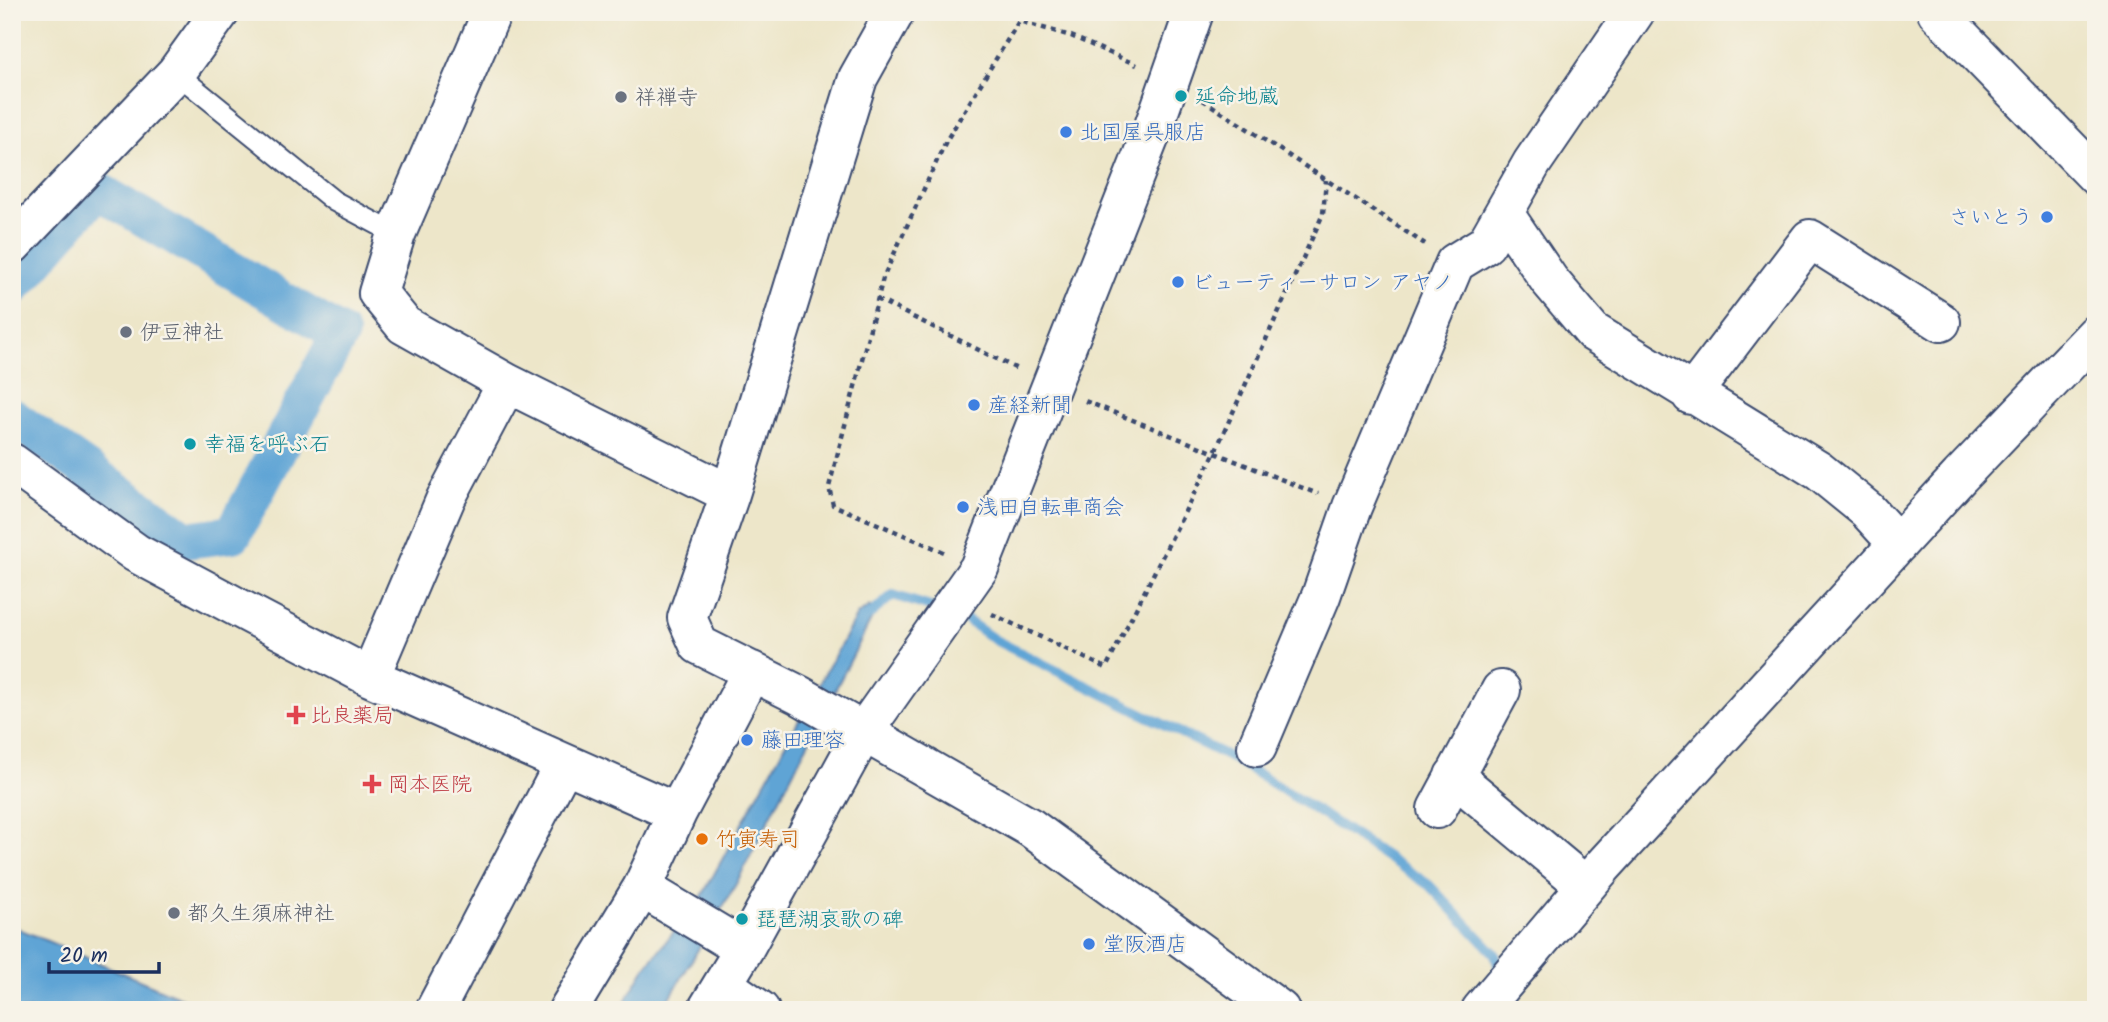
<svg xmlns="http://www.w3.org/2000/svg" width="2108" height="1022" font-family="Kalam,'Klee One',sans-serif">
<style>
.water{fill:#5fa4d5;stroke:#3d6a9a;stroke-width:2}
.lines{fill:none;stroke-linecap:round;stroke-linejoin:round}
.stream{stroke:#5fa4d5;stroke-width:10}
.canal{stroke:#5fa4d5;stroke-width:38}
.service-casing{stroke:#3a4a6e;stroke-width:23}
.minor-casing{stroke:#3a4a6e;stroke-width:42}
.path{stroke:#3a4a6e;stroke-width:4.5;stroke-dasharray:5 5;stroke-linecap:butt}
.service{stroke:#fff;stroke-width:19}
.minor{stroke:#fff;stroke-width:38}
.culture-dot{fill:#0f9aa8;stroke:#f7f3e8;stroke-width:2.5}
.worship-dot{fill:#6b7280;stroke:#f7f3e8;stroke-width:2.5}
.shop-dot{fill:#3f7fe0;stroke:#f7f3e8;stroke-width:2.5}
.health-dot{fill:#e0444e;stroke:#f7f3e8;stroke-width:2.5}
.food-dot{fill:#e8710a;stroke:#f7f3e8;stroke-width:2.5}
.labels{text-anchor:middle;stroke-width:5;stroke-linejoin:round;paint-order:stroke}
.culture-label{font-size:21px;fill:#0d838f;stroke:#f7f3e8;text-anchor:start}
.worship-label{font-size:21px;fill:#5b616d;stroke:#f7f3e8;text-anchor:start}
.shop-label{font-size:21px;fill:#366cbe;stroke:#f7f3e8;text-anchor:start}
.health-label{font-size:21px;fill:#be3a42;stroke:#f7f3e8;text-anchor:start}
.food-label{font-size:21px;fill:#c56008;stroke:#f7f3e8;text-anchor:start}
</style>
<rect width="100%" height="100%" fill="#f7f3e8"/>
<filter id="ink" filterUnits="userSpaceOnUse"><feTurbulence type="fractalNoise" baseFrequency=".0143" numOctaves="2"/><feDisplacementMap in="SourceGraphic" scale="14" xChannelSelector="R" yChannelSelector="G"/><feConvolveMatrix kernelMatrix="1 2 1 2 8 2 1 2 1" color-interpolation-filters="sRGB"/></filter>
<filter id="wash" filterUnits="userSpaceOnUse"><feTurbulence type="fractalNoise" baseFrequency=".00686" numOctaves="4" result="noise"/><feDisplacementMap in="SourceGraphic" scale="28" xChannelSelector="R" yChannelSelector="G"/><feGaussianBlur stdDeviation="1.57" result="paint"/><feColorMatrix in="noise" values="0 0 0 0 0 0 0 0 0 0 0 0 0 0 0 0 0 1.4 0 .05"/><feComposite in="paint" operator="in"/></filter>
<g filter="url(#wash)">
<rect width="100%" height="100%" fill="#ede6c9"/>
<path class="water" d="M870,606L872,618L736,884L663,1010H620L645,968L702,896L857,615Z
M12,926L186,1000V1010H12Z"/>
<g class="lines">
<path class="stream" d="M862,621L893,595L964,618L995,640L1239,762L1331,820L1429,885L1495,954L1500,973"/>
<path class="canal" d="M12,288L97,190L340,334L233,534L186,540L12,417"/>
</g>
</g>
<g filter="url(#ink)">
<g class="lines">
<g class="service-casing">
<path id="service" d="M176,73L334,201L396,234"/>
</g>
<g class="minor-casing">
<path id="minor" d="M492,12L396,234L378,293L404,325L507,383L730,494
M895,12L858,78L730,494L687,618L699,645L799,695L1031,828L1280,1010
M1937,12L2096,176
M1505,215L1549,280L1593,332L1819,471L1867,510L1898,544
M12,245L176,73L220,12
M1691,395L1810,239L1941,322
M12,463L136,553L250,614L370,677L677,813
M370,677L446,498L507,383
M1257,747L1321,596L1352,507L1455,263L1486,244L1532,163L1635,12
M1454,776L1586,886
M1437,809L1501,690
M642,888L744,949
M724,985L760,1010
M435,1010L564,764
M568,1010L642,888L677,813L752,671
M707,1010L744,949L864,731L979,568L1154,126L1194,12
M1481,1010L1603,866L1960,476L2096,334"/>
</g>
<path class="path" d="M1203,100L1425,244
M877,299L1017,369
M1085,401L1318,494
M944,552L833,505L829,487L883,278L946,141L1019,21L1071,36L1137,65
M992,614L1106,668L1214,454L1323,214L1326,180"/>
<use href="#service" class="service"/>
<use href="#minor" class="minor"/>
</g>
</g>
<g class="culture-dot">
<circle cx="1181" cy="96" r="7"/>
<circle cx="190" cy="444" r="7"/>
<circle cx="742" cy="919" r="7"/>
</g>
<g class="worship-dot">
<circle cx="621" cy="97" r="7"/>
<circle cx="126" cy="332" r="7"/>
<circle cx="174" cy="913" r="7"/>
</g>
<g class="shop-dot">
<circle cx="1066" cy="132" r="7"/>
<circle cx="2047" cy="217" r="7"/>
<circle cx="1178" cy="282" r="7"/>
<circle cx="974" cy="405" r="7"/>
<circle cx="963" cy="507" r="7"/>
<circle cx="747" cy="740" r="7"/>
<circle cx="1089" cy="944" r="7"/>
</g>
<g class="health-dot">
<path d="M292.5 704.5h7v7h7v7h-7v7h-7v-7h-7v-7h7z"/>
<path d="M368.5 773.5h7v7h7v7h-7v7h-7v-7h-7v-7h7z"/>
</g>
<circle class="food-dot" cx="702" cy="839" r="7"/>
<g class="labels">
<g class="culture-label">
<text x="1195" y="103">延命地蔵</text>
<text x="204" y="451">幸福を呼ぶ石</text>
<text x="756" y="926">琵琶湖哀歌の碑</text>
</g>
<g class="worship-label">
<text x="635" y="104">祥禅寺</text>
<text x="140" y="339">伊豆神社</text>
<text x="188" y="920">都久生須麻神社</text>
</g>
<g class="shop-label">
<text x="1080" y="139">北国屋呉服店</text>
<text x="2033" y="224" text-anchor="end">さいとう</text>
<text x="1192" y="289">ビューティーサロン アヤノ</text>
<text x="988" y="412">産経新聞</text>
<text x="977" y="514">浅田自転車商会</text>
<text x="761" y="747">藤田理容</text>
<text x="1103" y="951">堂阪酒店</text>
</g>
<g class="health-label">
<text x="310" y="722">比良薬局</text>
<text x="388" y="791">岡本医院</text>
</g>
<g class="food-label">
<text x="716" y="846">竹寅寿司</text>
</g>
</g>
<rect width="2108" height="1022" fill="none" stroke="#f7f3e8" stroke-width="42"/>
<path d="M49 962v10h110v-10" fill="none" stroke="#1b2f5e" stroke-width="3.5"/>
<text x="60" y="962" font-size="21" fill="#1b2f5e" stroke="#f7f3e8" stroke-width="5" paint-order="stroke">20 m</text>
</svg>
